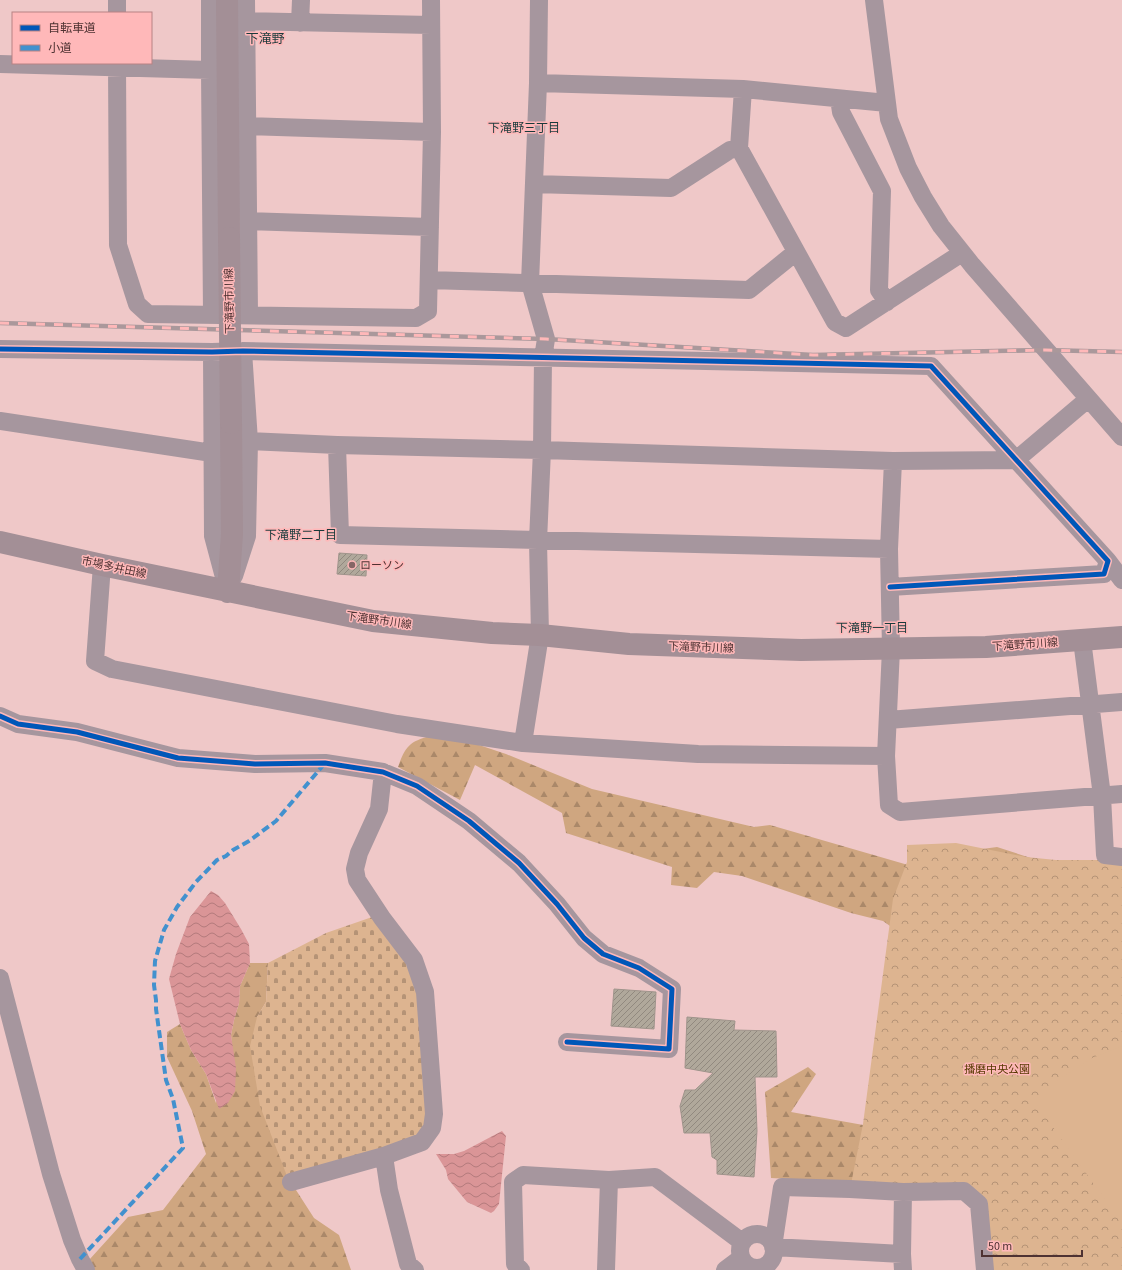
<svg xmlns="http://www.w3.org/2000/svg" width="1122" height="1270" font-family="'Source Sans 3','Noto Sans JP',sans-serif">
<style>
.forest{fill:url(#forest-firs)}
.cemetery{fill:url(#cemetery-stones)}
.park{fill:url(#park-crowns)}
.pitch{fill:#ddb490}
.water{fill:url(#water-waves)}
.building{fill:url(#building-hatch);stroke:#9f948b}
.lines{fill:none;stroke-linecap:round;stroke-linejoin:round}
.minor{stroke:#a6969e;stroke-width:18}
.major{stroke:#a38f96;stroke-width:22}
.rail-casing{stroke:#aa989b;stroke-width:4.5}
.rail{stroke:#ffb8b9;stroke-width:3;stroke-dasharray:9;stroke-linecap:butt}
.major-bridge{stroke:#a38f96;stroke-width:22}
.quiet{stroke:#4291ce;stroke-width:4;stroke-dasharray:8 4;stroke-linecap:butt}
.cycleway-casing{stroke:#ffb8b9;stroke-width:8}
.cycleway{stroke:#0057b8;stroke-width:5}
.poi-dot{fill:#866666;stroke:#ffb8b9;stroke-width:1.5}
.labels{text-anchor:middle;stroke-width:3;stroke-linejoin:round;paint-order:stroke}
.street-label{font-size:11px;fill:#4e3232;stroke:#ffb8b9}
.poi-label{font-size:11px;fill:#4e3232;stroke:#ffb8b9;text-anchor:start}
.park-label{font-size:11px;fill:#563900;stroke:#ffb8b9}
.neighbourhood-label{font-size:12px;fill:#183a3b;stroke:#ffb8b9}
.quarter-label{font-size:13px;fill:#183a3b;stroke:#ffb8b9}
</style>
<defs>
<pattern id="forest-firs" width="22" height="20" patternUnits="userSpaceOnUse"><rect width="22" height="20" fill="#cfa680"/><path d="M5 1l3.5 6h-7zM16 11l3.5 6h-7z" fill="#aa8869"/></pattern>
<pattern id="cemetery-stones" width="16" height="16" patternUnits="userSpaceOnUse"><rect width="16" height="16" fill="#ddb490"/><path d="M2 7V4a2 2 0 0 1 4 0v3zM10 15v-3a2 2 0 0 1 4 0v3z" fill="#b59376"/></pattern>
<pattern id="park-crowns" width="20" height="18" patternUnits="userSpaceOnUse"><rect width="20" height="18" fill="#ddb490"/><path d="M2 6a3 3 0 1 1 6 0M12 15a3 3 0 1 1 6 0" fill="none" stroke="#b59376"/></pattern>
<pattern id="water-waves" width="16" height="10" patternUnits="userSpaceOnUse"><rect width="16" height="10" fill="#da9597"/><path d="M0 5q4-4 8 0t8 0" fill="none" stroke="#b37a7c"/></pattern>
<pattern id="building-hatch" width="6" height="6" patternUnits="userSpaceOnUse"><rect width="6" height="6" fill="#b0a89b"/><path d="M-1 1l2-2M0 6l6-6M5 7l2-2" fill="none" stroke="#91897f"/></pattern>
</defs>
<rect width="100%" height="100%" fill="#efc8c8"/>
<path class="forest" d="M434,735L455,737L506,754L592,789L754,827L770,825L915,867L975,850L997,847L1043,862L1009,1191L771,1178L765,1092L808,1067L816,1074L791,1112L941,1139L897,931L883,921L851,913L742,876L714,872L697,888L671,885L672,867L566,833L562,813L475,765L460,800L398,767C406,744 411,741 434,735Z
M250,963H268L266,1002L257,1017L287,1176L314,1218L339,1235L351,1270H95L89,1260L128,1217L163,1210L206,1154L192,1111L167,1057V1032L180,1024L191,1050L206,1074L216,1103L232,1046L231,1035L234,1020L239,1003L240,986Z"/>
<path class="cemetery" d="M375,916L403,956L421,1000L427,1130L421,1138L287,1176L260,1106L250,1046L257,1017L266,1002L268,963L326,933Z"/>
<path class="park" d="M956,843L1026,857L1056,860H1122V1270H985L979,1204L964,1191L850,1189L863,1124L893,899L907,862V845Z"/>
<path class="pitch" d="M1122,1046V1223L1037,1105L1058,1080L1092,1058Z"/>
<path class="water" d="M211,891L218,895L225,903L241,929L249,944L250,963L240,986L239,1003L234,1020L231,1035L236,1068L235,1091L228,1103L219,1109L206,1074L191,1050L180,1024L169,979L176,954L190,917Z
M502,1131L506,1136L499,1204L494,1211L491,1213L467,1202L448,1179L446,1170L436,1154H454L464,1151Z"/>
<path class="building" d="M339,553L367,555L366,576L337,574Z
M614,989L656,992L654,1029L611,1026Z
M687,1017L735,1021L734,1030L776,1031L777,1077H755L757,1131L754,1177L717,1174V1160L712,1157L710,1133H684L680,1106L685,1090H695L713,1073L685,1068Z"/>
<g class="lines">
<path class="minor" d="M117,0V13
M210,0V70L212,314
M246,0L249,315
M874,0L889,119L908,168L923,197L941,226L972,265L1122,437
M247,21L431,25
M300,23L301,0
M117,63L118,245L137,304L148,314L416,318L428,311L432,132L431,0
M0,64L210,70
M538,83L743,89L887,103
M743,89L739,148L835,322L846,328L962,253
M839,99L841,112L882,191L879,290L887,302
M248,126L432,132
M534,184L671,188L730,150L739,148
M249,221L430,227
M429,280L749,290L796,252
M0,349L212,352L243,351L931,366L1108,561L1104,574L890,587
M212,352L213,536L225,581
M0,421L212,453
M249,441L337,445L542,450L893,461L1016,460L1088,399
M337,445L340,535L889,549
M893,461L889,549L891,649L886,756L889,805L900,812L1122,794
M1108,561L1122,580
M102,565L95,661L112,669L397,724L523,743L698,754L886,756
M234,576L247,536L249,441L243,351
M1082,640L1102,796L1105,855L1122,857
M0,716L18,724L77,732L178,758L255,764L325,763L383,772L417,786L469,821L519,863L557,904L584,938L603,954L639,968L672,989L669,1049L567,1042
M888,720L1122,702
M523,743L540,635L538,541L542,450L543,358L546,339L530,283L538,83L539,0
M383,772L379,809L359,853L355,869L357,880L382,918L414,960L425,992L434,1114L432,1128L422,1142L384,1156L389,1190L408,1264L415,1270
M0,978L51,1174L72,1240L80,1259L86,1270
M291,1182L384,1156
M740 1251a17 17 0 1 1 34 0a17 17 0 1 1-34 0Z
M902,1254L773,1247L782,1187L850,1189L903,1192
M521,1270L515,1264L513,1182L523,1175L609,1180
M606,1270L609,1180L655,1177L742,1242
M725,1270L741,1258
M903,1270L902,1254L903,1192L964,1191L979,1204L985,1270"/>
<path class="major" d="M227,0L229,238
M0,542L102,565L373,621L492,633L540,635L629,644L801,650L986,647L1122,637
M228,592L232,534L231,423"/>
<g class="rail-casing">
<path id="rail" d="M0,323L546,339L813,355L1045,350L1122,352"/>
</g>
<use href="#rail" class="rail"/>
<path class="major-bridge" d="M229,238L231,423"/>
<path class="quiet" d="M80,1259L183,1148L173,1099L166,1080L156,1009V1000L154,985L155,961L164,930L177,907L196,882L217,860L226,856L233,850L249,841L276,821L325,763"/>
<g class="cycleway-casing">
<path id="cycleway" d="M0,349L212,352L243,351L931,366L1108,561L1104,574L890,587
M0,716L18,724L77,732L178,758L255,764L325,763L383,772L417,786L469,821L519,863L557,904L584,938L603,954L639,968L672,989L669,1049L567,1042"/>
</g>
<use href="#cycleway" class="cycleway"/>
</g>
<circle class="poi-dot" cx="352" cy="565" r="4"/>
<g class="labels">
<g class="street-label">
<text transform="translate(229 301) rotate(-91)" y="4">下滝野市川線</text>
<text transform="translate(114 567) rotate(12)" y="4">市場多井田線</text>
<text transform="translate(379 620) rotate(8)" y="4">下滝野市川線</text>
<text transform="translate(1025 644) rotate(-4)" y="4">下滝野市川線</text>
<text transform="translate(701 647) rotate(2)" y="4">下滝野市川線</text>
</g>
<g class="poi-label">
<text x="360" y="569">ローソン</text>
</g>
<g class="park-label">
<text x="997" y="1073">播磨中央公園</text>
</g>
<g class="neighbourhood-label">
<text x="524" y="132">下滝野三丁目</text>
<text x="301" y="539">下滝野二丁目</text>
<text x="872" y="632">下滝野一丁目</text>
</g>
<g class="quarter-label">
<text x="265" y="43">下滝野</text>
</g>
</g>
<rect x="12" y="12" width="140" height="52" fill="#ffb8b9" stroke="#b88283"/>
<rect x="20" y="25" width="20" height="6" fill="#0057b8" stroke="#b88283"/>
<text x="48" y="32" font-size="12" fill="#4e3232">自転車道</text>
<rect x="20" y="45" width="20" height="6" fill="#4291ce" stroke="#b88283"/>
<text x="48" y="52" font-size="12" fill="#4e3232">小道</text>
<path d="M982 1250v6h100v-6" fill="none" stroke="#4e3232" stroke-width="2"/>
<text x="988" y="1250" font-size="12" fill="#4e3232" stroke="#ffb8b9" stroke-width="3" paint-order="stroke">50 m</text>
</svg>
